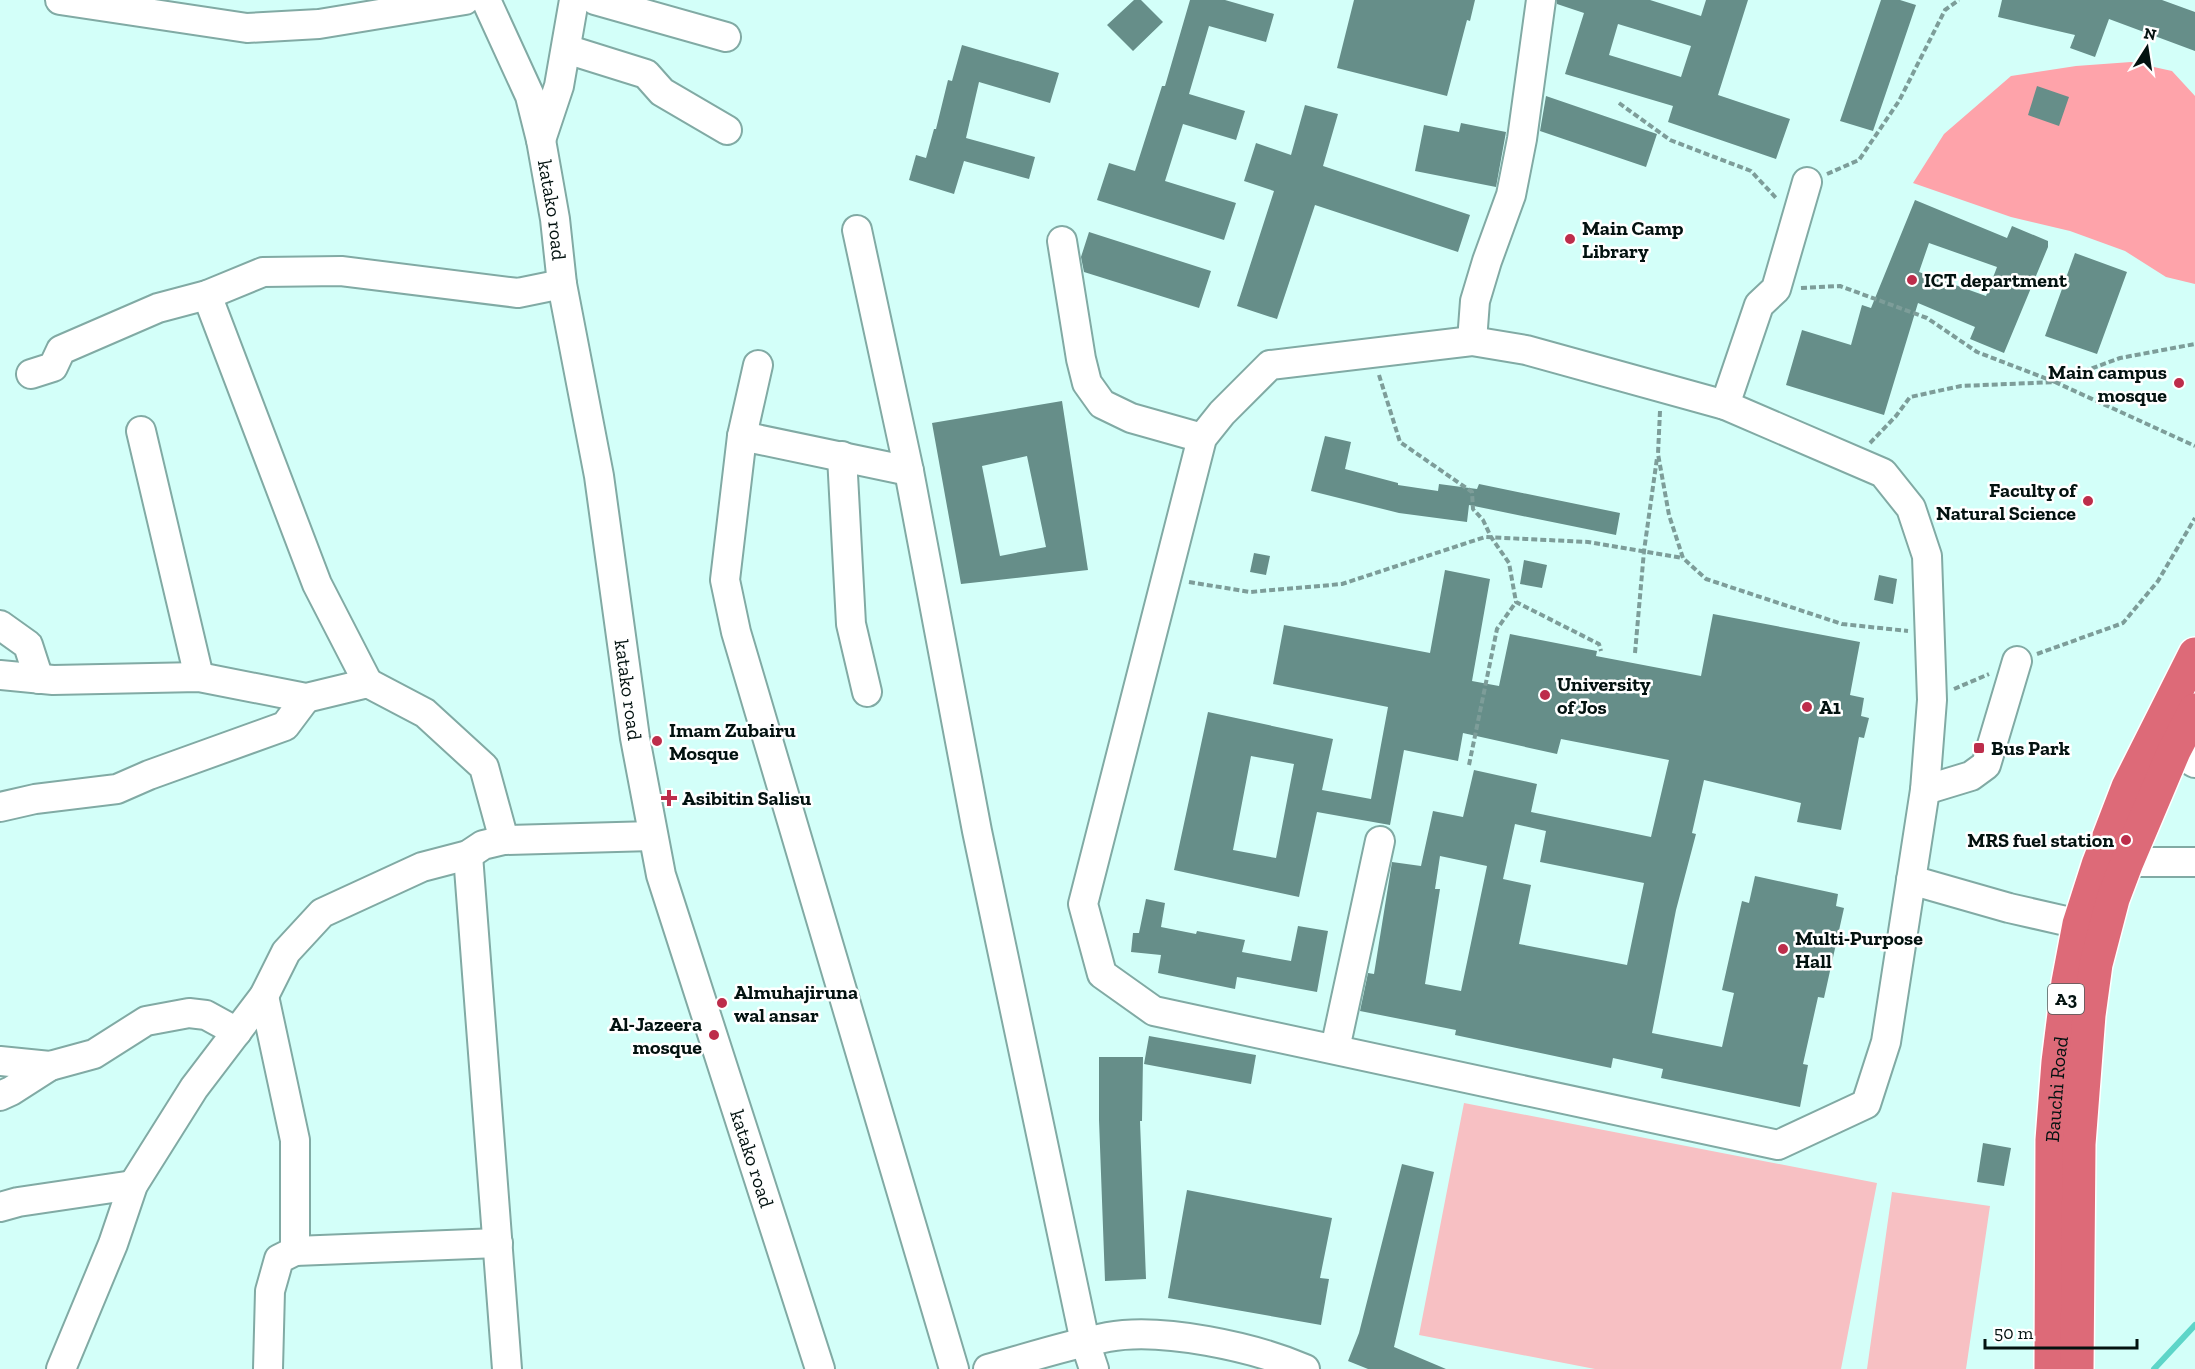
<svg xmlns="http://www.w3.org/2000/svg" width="2195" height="1369" font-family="'Zilla Slab',serif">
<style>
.green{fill:#f7c0c3}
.forest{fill:#fea3aa}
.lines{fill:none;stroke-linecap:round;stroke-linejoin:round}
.stream{stroke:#5dd5c8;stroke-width:6}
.building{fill:#668e89;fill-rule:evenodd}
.minor-casing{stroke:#81aaa4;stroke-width:32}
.highway-casing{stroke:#fff;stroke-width:36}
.path{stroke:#7d9d99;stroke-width:4;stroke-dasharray:6 3;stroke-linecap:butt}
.minor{stroke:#fff;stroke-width:28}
.highway{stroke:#dd6a78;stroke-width:33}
.poi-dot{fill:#bd2d4b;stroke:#fff;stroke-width:2}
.labels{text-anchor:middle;stroke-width:5;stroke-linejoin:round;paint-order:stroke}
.shield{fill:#fff;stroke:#4f5958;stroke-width:1.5}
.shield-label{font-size:18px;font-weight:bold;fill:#031210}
.street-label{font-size:20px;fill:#031210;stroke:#fff}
.poi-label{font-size:20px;font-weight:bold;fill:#031210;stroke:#fff;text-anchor:start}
</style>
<rect width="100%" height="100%" fill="#d3fff9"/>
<path class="green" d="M1464,1103L1877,1183L1841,1369H1595L1419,1335Z
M1892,1192L1990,1206L1966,1369H1867Z"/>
<path class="forest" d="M2131,62L2172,71L2195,96V284L2166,277L2125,251L2070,231L2011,217L1913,183L1944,134L2011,76L2076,66Z"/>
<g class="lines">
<path class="stream" d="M2154,1369L2195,1325"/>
</g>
<path class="building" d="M1134,0H1141L1163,22L1133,51L1107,25Z
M1190,0H1225L1274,14L1266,42L1209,26L1189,94L1245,111L1236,140L1183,124L1165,181L1236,203L1224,240L1097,200L1109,163L1135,171L1162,86H1165Z
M1354,0H1475L1470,21L1467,20L1447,96L1337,68Z
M1557,0H1650L1701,16L1706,0H1748L1718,95L1790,119L1776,159L1668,122L1673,106L1565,74L1584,13L1557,4ZM1618,24L1691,46L1681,77L1609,55Z
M1881,0H1900L1916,5L1873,131L1840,121Z
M2002,0H2162L2195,12V51L2109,19L2095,57L2070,48L2075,35L1998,17Z
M962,45L1059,73L1050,103L979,82L966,138L1035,157L1029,179L964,161L954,194L909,180L916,155L926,158L934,129H936L948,80L952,81Z
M2037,86L2069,97L2059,126L2028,115Z
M1546,96L1657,134L1646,167L1540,131Z
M1305,105L1338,114L1323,166L1470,215L1458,252L1315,205L1277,319L1237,306L1274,191L1244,181L1256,143L1291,155Z
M1461,123L1506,132L1496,187L1415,171L1424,125L1459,132Z
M1915,200L2007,238L2012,226L2048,241V247L2004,353L1970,339L1975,327L1918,303L1884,415L1786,385L1802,330L1851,345L1862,305L1871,308ZM1929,243L1997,267L1986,296L1919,272Z
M1089,232L1211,271L1199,308L1084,272L1081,257Z
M2075,253L2127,272L2097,354L2045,336Z
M1062,401L1088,570L961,584L932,423ZM1027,456L1046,547L1000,556L982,466Z
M1325,436L1351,442L1345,469L1398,483V485L1438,491L1439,484L1477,489L1479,484L1620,513L1616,535L1469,505L1467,522L1399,513L1311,491Z
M1254,553L1270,556L1266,575L1250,572Z
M1524,560L1547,565L1542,588L1520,584Z
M1445,570L1490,579L1472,681L1499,686L1510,634L1597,651L1596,656L1701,676L1713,614L1860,642L1850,695L1864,698L1861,716L1869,718L1864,738L1859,737L1841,830L1797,822L1801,803L1704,780L1692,833L1696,834L1676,910L1652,1033L1722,1047L1734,993L1722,990L1742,901L1749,903L1755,876L1838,894L1836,906L1844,908L1824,998L1818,997L1803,1064L1808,1065L1800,1107L1661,1078L1663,1069L1613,1058L1611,1068L1455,1035L1456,1030L1360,1011L1368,973L1374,974L1392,862L1421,866L1433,811L1463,817L1474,770L1537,784L1531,812L1651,837L1669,760L1561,739L1557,754L1463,733L1458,761L1404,750L1390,825L1317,812L1299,897L1174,870L1208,712L1333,739L1322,790L1371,799L1388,707L1273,684L1284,625L1430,653ZM1251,756L1294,764L1276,858L1233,850ZM1515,824L1546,831L1540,862L1644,883L1627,965L1519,944L1531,885L1503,879ZM1440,856L1487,866L1461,991L1425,984L1440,889H1435Z
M1879,575L1897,579L1893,604L1874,600Z
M1146,899L1165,903L1161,927L1196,934L1197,931L1245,940L1242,952L1291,961L1298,926L1328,931L1317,992L1237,977L1235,989L1158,973L1161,955L1131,952L1133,933H1139Z
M1149,1036L1256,1055L1251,1084L1144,1064Z
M1099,1057H1143L1142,1121H1140L1146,1279L1105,1281L1099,1120Z
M1983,1143L2011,1148L2004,1186L1977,1182Z
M1402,1164L1434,1172L1394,1347L1446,1369H1368L1348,1361L1359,1333Z
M1187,1190L1332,1218L1320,1278L1329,1279L1321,1325L1168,1298Z"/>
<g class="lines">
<g class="minor-casing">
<g id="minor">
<path d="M60,0L247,28L319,24L465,0"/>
<path id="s1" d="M486,0L530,96L541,140L555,219L562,284L599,476L635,738L661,875L820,1369"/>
<path d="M595,0L726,37"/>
<path d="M566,49L646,74L662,92L727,130"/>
<path d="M541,140L559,86L574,0"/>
<path d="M857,230L909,471L977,831L1085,1342L1094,1369"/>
<path d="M1062,241L1081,359L1087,383L1102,404L1131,418L1202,438"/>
<path d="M207,295L317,584L368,683"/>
<path d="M1472,341L1526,350L1725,405L1883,473L1911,508L1927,556L1932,700L1925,790L1886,1042L1866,1104L1778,1145L1154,1011L1102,974L1083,904L1202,438L1222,413L1270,365Z"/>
<path d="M1472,341L1475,301L1487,261L1511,195L1522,139L1541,0"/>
<path d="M758,365L742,436L725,580L736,632L954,1369"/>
<path d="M31,374L53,367L61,350L158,308L207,295L263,272L341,271L518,293L562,284"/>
<path d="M1725,405L1759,305L1776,289L1807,182"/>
<path d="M141,431L199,677"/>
<path d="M742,436L909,471"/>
<path d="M842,456L851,624L867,692"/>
<path d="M0,625L28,645L39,679"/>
<path d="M0,675L53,680L199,677L306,698L368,683L425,713L484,767L504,840"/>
<path d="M2174,751L2195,763"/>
<path d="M1925,790L1971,776L1986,765L2017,661"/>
<path d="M0,807L35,799L117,789L149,775L285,726L306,698"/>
<path d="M468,855L507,1369"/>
<path d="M2127,862H2195"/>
<path d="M1911,880L2009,908L2079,924"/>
<path d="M264,996L295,1140V1251L279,1259L270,1291L268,1369"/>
<path d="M1335,1049L1380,841"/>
<path d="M0,1061L50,1066L94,1054L146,1021L189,1013L206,1015L237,1032"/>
<path d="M0,1096L11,1091L50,1066"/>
<path d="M0,1207L18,1202L133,1185"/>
<path d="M295,1251L498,1243"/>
<path d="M61,1369L113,1244L133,1185L194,1088L264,996L286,952L322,913L422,867L468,855L483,845L504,840L653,836"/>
<path d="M988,1369C1027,1358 1067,1345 1108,1337C1162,1327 1254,1347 1305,1369"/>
</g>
</g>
<g class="highway-casing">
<g id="highway">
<path id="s2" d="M2051,1369L2052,1140L2058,1062L2068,982L2079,924L2098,865L2128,787L2195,654"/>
<path d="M2077,1369L2079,1144L2089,1015L2096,964L2113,899L2127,862L2174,751L2195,710"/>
</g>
</g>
<path class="path" d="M1619,103L1670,140L1751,171L1777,199
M1827,174L1859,160L1899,101L1945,10L1959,0
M1801,288L1840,286L1927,318L1977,352L2055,382L2120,358L2195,344
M1379,375L1400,442L1472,492L1473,509L1483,520L1491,537L1509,563L1516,602L1599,644L1601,651
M1660,411L1658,454L1669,515L1683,558L1706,579L1842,624L1908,631
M1870,443L1896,416L1910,397L1961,386L2055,382L2195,446
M1189,582L1250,592L1342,584L1485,537L1588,542L1683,558
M1635,653L1644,551L1657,458
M2037,654L2123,623L2158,581L2195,518
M1954,689L1989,674
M1469,765L1497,629L1516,602"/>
<use href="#minor" class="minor"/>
<use href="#highway" class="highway"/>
</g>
<g class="poi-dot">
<circle cx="1570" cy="239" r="6"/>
<circle cx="1912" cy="280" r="6"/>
<circle cx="2179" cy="383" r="6"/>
<circle cx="2088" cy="501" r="6"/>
<circle cx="1545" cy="695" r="6"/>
<circle cx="1807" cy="707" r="6"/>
<circle cx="657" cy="741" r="6"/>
<rect x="1973" y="742" width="12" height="12" rx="3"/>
<path d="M666 789h6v6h6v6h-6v6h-6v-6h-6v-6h6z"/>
<circle cx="2126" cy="840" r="6"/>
<circle cx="1783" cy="949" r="6"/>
<circle cx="722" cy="1003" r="6"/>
<circle cx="714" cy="1035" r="6"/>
</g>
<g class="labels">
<rect class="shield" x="2048" y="984" width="36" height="30" rx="4.5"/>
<g class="shield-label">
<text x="2066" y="1005">A3</text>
</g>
<g class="street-label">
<text dy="7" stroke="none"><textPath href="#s1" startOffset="222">katako road</textPath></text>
<text dy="7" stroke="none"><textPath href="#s1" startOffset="708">katako road</textPath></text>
<text dy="7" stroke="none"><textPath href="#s2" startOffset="280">Bauchi Road</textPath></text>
<text dy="7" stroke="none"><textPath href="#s1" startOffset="1194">katako road</textPath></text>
</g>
<g class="poi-label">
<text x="1582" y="235">Main Camp<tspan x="1582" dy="23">Library</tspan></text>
<text x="1924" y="287">ICT department</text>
<text x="2167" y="379" text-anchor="end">Main campus<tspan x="2167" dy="23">mosque</tspan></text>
<text x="2076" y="497" text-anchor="end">Faculty of<tspan x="2076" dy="23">Natural Science</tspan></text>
<text x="1557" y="691">University<tspan x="1557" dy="23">of Jos</tspan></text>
<text x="1819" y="714">A1</text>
<text x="669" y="737">Imam Zubairu<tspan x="669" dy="23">Mosque</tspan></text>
<text x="1991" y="755">Bus Park</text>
<text x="682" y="805">Asibitin Salisu</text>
<text x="2114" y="847" text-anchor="end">MRS fuel station</text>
<text x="1795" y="945">Multi-Purpose<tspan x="1795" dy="23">Hall</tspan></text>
<text x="734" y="999">Almuhajiruna<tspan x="734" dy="23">wal ansar</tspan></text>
<text x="702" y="1031" text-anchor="end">Al-Jazeera<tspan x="702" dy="23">mosque</tspan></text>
</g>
</g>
<g transform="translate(2147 48) rotate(12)" stroke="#ffffff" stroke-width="4.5" paint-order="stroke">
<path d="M0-4.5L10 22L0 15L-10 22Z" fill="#031210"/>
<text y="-9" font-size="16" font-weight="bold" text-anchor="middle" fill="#031210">N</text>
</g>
<path d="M1985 1339v9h152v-9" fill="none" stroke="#031210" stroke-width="3"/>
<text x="1994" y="1339" font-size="18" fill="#031210" stroke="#ffffff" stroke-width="4.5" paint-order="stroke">50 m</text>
</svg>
